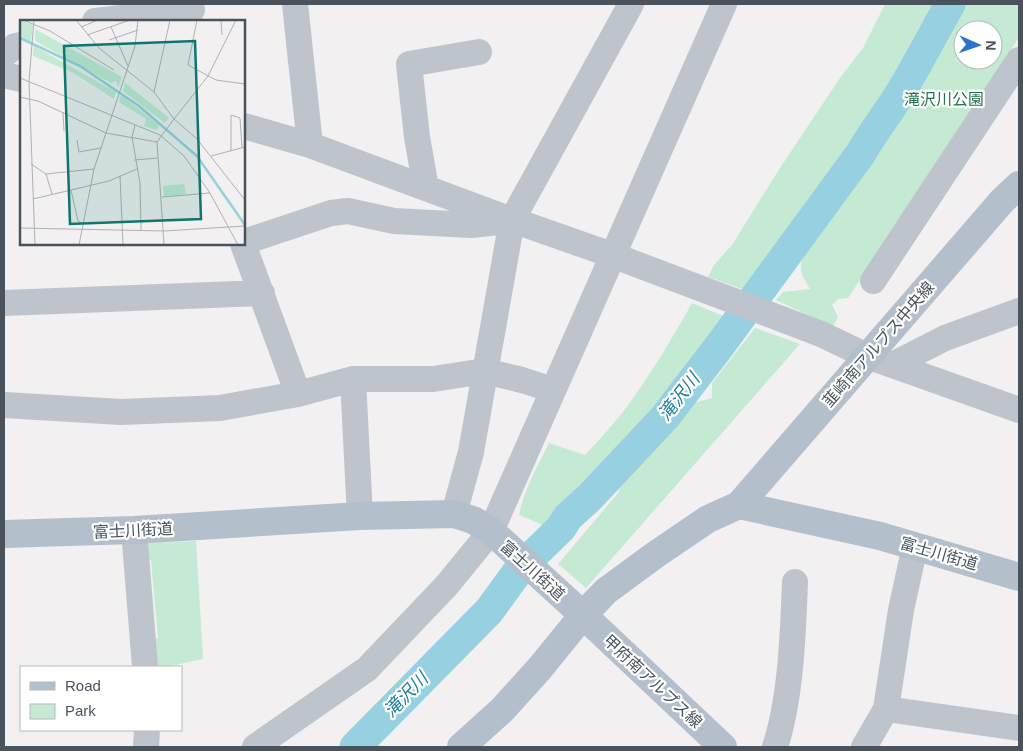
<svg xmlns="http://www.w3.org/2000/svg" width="1023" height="751" font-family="Arial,'Noto Sans JP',sans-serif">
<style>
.green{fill:#c4ead3;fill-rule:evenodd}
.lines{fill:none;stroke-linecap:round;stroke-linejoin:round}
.river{stroke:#97d0e1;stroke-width:31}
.minor{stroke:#bdc4cb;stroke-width:26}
.major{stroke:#b3bfcb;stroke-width:28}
.labels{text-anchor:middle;stroke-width:4.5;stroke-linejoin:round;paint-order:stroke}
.park-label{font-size:16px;fill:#23734c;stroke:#fff}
.street-label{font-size:16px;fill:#4a535b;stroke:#fff}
.water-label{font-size:18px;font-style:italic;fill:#1f7e99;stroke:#fff}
.inset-river{fill:none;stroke:#97d0e1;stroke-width:2.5}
.inset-road{fill:none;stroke:#afb1b4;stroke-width:1}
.view{fill:#0f766e;fill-opacity:0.15;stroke:#0f766e;stroke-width:2.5}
.inset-edge{fill:none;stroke:#4a535b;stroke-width:2.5}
</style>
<rect width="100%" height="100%" fill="#f2f0f0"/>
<path class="green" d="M885,4H932L886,87L845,153L794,224L748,291L708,277L714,265L732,245L778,171L842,75L863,48Z
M965,4H1019V37L968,118L848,298L838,299L832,305L838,317L833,327L776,300L783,292L810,289C805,280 798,271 802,261C813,234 836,212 852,189C891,129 932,68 965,4ZM963,30H993V60H963Z
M692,303L728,318L714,341L652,421L641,431L617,459L604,470L550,528L519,515C524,489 538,466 549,443L585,455C599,440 613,425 626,408C650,375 672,339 692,303Z
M755,328L800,344L586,588L558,564L619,492C620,475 624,473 638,466L640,460L693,403L712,398V383Z
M196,541L203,659L165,667H147L145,640L158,638L151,560H139L137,544Z"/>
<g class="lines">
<path class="river" d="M355,747L489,611L521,567L561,528L568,517L590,497L665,417L721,344L861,153C872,133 887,115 899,95C917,65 933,34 950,4"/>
<path class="minor" d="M295,4L310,145
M95,21L192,10
M4,55L15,46L21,45
M4,75L21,79
M244,126L310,145L512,220L612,255L821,334L867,356L1019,410
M426,188L417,137L409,64L479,52
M244,242L331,213L348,211L394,221L471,225L508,221
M243,244L298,394
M873,281L1019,60
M4,303L262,293
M892,365L945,338L1019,311
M353,379L360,516
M4,405L121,412L220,408L298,394L353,379H433L485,371L522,380L553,390
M454,514L471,452L512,220L631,4
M134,530L145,667
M886,709L901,610L915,546
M146,747L147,730
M255,747L367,669L447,585L491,531L724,4
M775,747C791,698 793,634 795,582
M864,747L886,709L1019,728"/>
<path class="major" d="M739,505L1002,201L1019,185
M4,534L134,530L360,516L454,514L473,520L491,531L583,615L606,591L655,555L708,519L739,505L880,536L1019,577
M461,747L502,710L540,668L583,615L723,747"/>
</g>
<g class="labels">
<g class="park-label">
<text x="944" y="105">滝沢川公園</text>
</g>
<g class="street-label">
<text transform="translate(878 344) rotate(-49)" y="6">韮崎南アルプス中央線</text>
<text transform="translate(133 530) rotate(-3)" y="6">富士川街道</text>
<text transform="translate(939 553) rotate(16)" y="6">富士川街道</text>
<text transform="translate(533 570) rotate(42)" y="6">富士川街道</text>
<text transform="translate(653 681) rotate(43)" y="6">甲府南アルプス線</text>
</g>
<g class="water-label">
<text transform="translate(679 397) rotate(-52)" y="6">滝沢川</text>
<text transform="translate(406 695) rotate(-46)" y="6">滝沢川</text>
</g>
</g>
<g transform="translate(20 20)">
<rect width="225" height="225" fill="#f2f0f0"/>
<path d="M0,0L13,5L11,23L0,18ZM15,9L102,57L98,67L96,61L91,63L15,21ZM14,26L96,72L94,79L54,53L13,36ZM105,63L149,98L145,103L103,71ZM101,75L139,105L137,110L124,106L126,99L99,82ZM164,164L166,174L144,176L143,166Z" fill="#c4ead3"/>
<path class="inset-river" d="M0,18L60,46L119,86L177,136L225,205"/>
<path class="inset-road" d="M3,0L30,11L94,50M14,0L9,61L15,225M56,0L79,28L134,72M177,0L168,45L196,60L225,64M201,0L202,15M216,0L188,56L154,99L177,119L225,180M61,7L78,0M91,7L108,46M67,15L110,0M89,20L118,10M0,58L140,115L164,136L190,173M0,77L18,81L86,113L137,122M43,92L44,111M115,105L112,117L120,163L121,210M57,120L59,132L81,128M211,131V95L220,98L222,128M191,136L225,127M114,140L138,138M11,144L26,154L32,174M26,154L74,149M100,156L103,225M51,170L58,201L63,204M142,177L190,173L218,225M13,179L89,161L117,149M0,208L144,211L225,206M59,225L74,149L115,26L118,0M144,225L137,122L154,99L134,72L150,0"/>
<path class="view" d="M175,21L181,199L50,204L44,26Z"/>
<rect width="225" height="225" class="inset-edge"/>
</g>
<rect width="1023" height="751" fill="none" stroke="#4a535b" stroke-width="10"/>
<rect x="20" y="666" width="162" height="65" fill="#ffffff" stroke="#b7babd"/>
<rect x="30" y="682" width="25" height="8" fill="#b3bfcb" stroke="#b7babd"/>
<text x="65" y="691" font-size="15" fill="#4a535b">Road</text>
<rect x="30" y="704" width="25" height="15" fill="#c4ead3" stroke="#b7babd"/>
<text x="65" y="716" font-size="15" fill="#4a535b">Park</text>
<g transform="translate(978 45) rotate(92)"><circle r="24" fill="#ffffff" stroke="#b7babd"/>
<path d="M0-4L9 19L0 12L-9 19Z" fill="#3072cb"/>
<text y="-8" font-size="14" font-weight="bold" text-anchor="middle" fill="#4a535b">N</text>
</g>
</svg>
